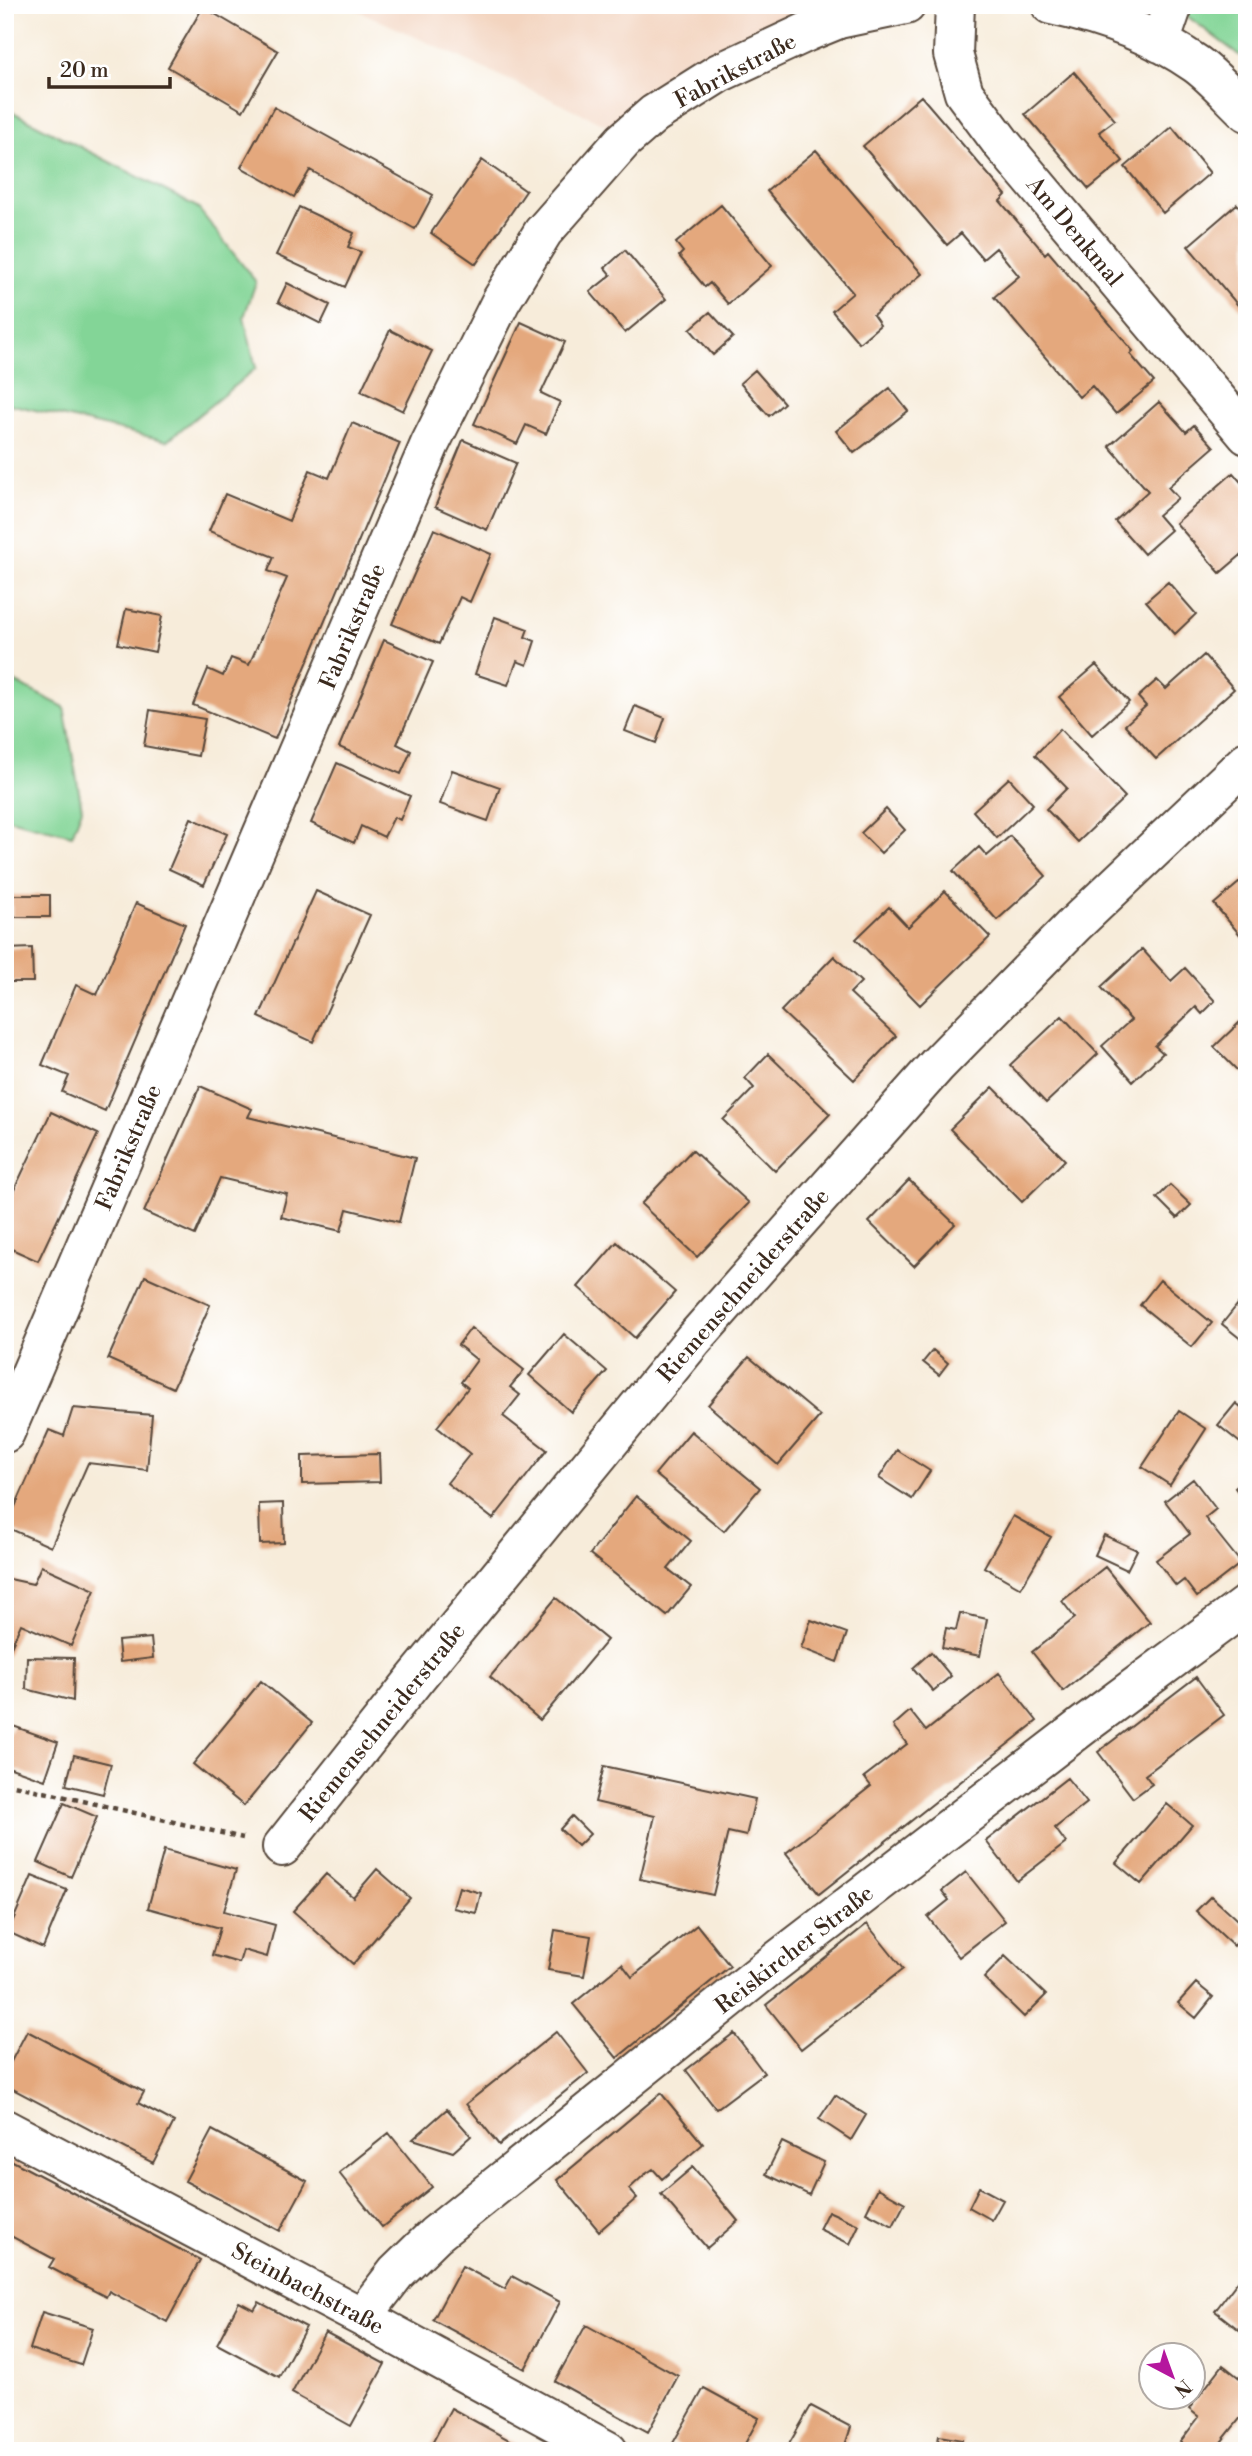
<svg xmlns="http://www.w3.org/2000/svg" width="1252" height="2456" font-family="'Libre Bodoni',serif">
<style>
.built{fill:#f3d4bf}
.green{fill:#83d597;stroke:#5f805a;stroke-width:2}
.building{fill:#e4a87d}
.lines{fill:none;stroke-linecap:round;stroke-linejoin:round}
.minor-casing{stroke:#57473a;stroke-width:42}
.path{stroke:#57473a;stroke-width:4.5;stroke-dasharray:5 5;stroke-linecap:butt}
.minor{stroke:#fff;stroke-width:38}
.labels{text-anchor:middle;stroke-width:5;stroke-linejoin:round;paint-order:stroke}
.street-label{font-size:23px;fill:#3b2a1e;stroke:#fff}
</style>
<rect width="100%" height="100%" fill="#fff"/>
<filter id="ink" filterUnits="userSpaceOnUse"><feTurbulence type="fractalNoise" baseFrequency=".0143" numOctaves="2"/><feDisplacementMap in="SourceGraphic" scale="14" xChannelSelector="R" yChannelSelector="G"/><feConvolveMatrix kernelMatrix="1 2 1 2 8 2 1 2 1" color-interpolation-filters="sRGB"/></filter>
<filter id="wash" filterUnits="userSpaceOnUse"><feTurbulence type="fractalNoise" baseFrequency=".00686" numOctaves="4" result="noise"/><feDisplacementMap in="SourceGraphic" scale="28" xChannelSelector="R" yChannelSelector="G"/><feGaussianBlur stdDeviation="1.57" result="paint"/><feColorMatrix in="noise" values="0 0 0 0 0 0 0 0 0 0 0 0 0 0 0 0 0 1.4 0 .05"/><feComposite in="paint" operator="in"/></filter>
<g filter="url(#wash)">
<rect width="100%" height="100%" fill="#f7ecda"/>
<path class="built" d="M346,5H841L794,18L708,56L647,97L611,127Z"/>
<path class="green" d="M1184,5H1247V61L1183,13Z
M5,108L197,207L256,282L244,317L256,368L167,441L5,403Z
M5,624L7,625L14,682L64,707L82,809L72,835L5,818Z"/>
<g id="blocks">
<path class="building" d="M203,7L278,51L243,111L168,67Z
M1074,72L1115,120L1099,132L1123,161L1089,189L1025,114Z
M921,96L1006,195L1000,201L1045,254L1048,251L1133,351L1130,354L1154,382L1116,414L1092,386L1079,397L994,297L1019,276L996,248L983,259L961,233L947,245L863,146Z
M274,107L433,195L415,229L310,170L294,197L241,167Z
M1172,127L1210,173L1163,213L1125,167Z
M816,150L922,274L873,315L880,325L859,343L832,311L853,293L767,191Z
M482,160L526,191L476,264L431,233Z
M1237,204L1247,216V316L1188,246Z
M721,205L772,266L728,304L710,283L705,287L679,256L683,252L676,243Z
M299,207L354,233L348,247L361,252L345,287L276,255Z
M625,250L666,299L625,333L590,292L611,275L605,268Z
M287,283L330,305L321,324L278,302Z
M710,312L733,337L713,355L690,329Z
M521,322L565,342L541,393L560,402L546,434L526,425L517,444L474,424Z
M390,330L432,351L403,411L361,391Z
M755,370L784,403L769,416L740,383Z
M890,388L908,411L854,453L836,431Z
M1159,402L1186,432L1194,425L1214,447L1168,487L1178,498L1158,515L1171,530L1144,554L1115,521L1148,491L1109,446Z
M352,423L400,443L275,739L193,705L208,669L223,676L231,658L249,665L287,578L268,571L274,557L209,531L225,494L289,521L310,470L329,478Z
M463,440L516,463L487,530L435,507Z
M1233,473L1247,489V550L1220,573L1176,523Z
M434,529L491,554L470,602L460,597L439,644L392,624Z
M1168,582L1196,614L1175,634L1146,601Z
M126,609L162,616L155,652L118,644Z
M495,617L528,629L525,637L535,641L527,665L517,661L508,685L475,674Z
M384,640L433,662L397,744L411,751L401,774L339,747Z
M1204,655L1234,689L1156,759L1125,725L1146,706L1138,697L1157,680L1166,689Z
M1096,665L1129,702L1092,735L1059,697Z
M635,706L665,718L656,743L625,731Z
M150,710L205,719L198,756L144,746Z
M1060,729L1125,797L1078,842L1046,809L1067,788L1035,755Z
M337,763L410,796L400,820L394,817L384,837L361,826L354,843L311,823Z
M452,770L500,787L488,821L440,804Z
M1009,778L1033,804L997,838L973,811Z
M886,809L905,830L881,853L861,833Z
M191,818L227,834L204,885L169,869Z
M1010,836L1046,876L997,920L953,871L979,847L987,856Z
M1247,876V943L1214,904Z
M316,891L370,915L313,1042L259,1017Z
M945,891L990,937L920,1005L856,939L889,907L908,927Z
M12,895H50V917H12Z
M136,903L185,924L105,1111L62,1092L69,1076L42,1065L76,985L97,995Z
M32,948L33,982H7L6,949Z
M1142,949L1171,981L1185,968L1215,1001L1202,1014L1196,1007L1155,1046L1163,1053L1133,1081L1102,1046L1131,1020L1101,987Z
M834,956L861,982L850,993L896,1036L854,1080L781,1011Z
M1062,1016L1098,1054L1046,1103L1010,1065Z
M1240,1022L1247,1029V1068L1241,1074L1214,1047Z
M768,1054L830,1114L775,1171L723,1120L754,1088L745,1078Z
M200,1086L252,1109L248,1117L415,1158L399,1222L347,1209L341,1231L281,1217L287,1194L220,1178L195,1235L144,1212Z
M993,1087L1065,1160L1022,1202L950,1129Z
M51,1112L98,1134L38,1261L5,1246V1209Z
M692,1150L749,1203L697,1257L641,1204Z
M909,1180L955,1224L914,1266L869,1222Z
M1170,1185L1191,1205L1177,1218L1157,1198Z
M617,1242L675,1292L635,1338L578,1287Z
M145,1276L210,1305L173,1388L108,1359Z
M1160,1280L1212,1323L1192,1347L1140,1305Z
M1242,1299L1247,1303V1344L1222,1324Z
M471,1328L524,1370L510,1387L520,1395L503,1416L547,1450L493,1519L447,1483L470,1454L437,1427L468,1388L461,1382L477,1360L458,1345Z
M564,1334L607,1371L571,1412L529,1375Z
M933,1350L948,1363L939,1375L923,1362Z
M749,1357L820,1416L778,1465L708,1405Z
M1236,1403L1247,1412V1443L1244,1446L1218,1425Z
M73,1408L152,1415L147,1470L88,1463L51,1547L6,1527L49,1430L64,1436Z
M1179,1411L1206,1429L1170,1485L1142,1467Z
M691,1431L760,1488L724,1531L655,1474Z
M897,1450L930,1471L912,1499L879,1478Z
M379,1454L380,1482L302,1484V1456Z
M1247,1478V1504L1235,1488Z
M1193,1479L1216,1509L1205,1518L1241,1563L1197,1597L1184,1580L1176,1586L1156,1560L1190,1534L1165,1501Z
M636,1496L691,1541L668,1569L691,1587L667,1616L590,1554Z
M283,1503L284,1543L260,1544L259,1504Z
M1013,1516L1051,1537L1021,1588L984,1567Z
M1104,1535L1137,1550L1127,1570L1095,1555Z
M41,1566L95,1590L71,1646L21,1624L5,1660V1578L33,1584Z
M1105,1567L1150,1622L1063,1691L1032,1652L1075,1618L1062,1601Z
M556,1598L607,1640L540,1720L490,1677Z
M960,1613L987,1619L980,1656L942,1648L946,1628L956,1630Z
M811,1620L847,1633L837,1662L801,1648Z
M151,1638L153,1658L120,1662L118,1641Z
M931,1652L951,1676L933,1691L913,1668Z
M27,1657L74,1658L73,1701L26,1689Z
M999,1673L1037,1721L819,1894L786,1853L871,1786L864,1777L907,1744L893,1726L910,1711L926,1731Z
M1196,1677L1224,1715L1145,1775L1152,1784L1133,1798L1098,1752Z
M261,1681L312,1723L244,1806L193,1764Z
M13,1726L58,1742L45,1780L5,1766V1748Z
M74,1755L111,1764L103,1794L66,1785Z
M604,1766L755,1799L746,1836L728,1832L713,1895L640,1879L655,1816L595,1802Z
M1067,1778L1087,1803L1055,1828L1066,1843L1017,1881L986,1841Z
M64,1803L97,1817L71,1877L38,1862Z
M1167,1804L1192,1825L1141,1884L1116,1863Z
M572,1816L590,1834L578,1846L560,1829Z
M164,1850L236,1870L224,1911L275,1925L267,1957L243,1950L239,1963L212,1955L220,1928L148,1908Z
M377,1869L410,1898L353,1964L293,1911L326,1874L353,1897Z
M966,1872L1005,1921L959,1957L928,1917L949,1900L942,1891Z
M32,1876L67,1890L43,1948L8,1932Z
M459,1887L481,1893L476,1913L453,1908Z
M1211,1896L1247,1929L1234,1946L1196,1911Z
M867,1924L903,1969L801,2049L766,2005Z
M697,1925L730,1966L617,2058L573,2004L622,1964L632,1977Z
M555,1930L591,1936L584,1976L548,1970Z
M1005,1956L1046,1995L1024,2017L984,1978Z
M1196,1983L1213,1997L1196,2018L1178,2003Z
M27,2031L144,2092L138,2103L174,2122L153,2163L5,2085V2073Z
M556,2032L588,2073L499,2145L466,2104Z
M734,2033L764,2073L716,2109L686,2070Z
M661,2093L703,2144L662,2179L653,2169L644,2175L629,2189L637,2198L599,2231L557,2180Z
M835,2095L866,2115L851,2140L819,2119Z
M447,2109L471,2136L453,2152L413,2139Z
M212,2130L307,2181L280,2231L185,2181Z
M389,2133L432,2187L382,2227L339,2173Z
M782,2142L824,2162L809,2195L766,2174Z
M5,2157L200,2260L167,2322L109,2291L106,2297L49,2267L54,2259L5,2233Z
M693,2167L738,2221L707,2248L661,2194Z
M979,2187L1003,2200L992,2220L969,2207Z
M878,2188L905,2203L893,2226L866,2212Z
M828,2211L859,2225L850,2244L819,2229Z
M462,2266L505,2289L512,2276L560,2302L525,2369L433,2320Z
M1247,2269V2336L1215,2311Z
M239,2302L254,2310L259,2302L306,2327L279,2377L217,2344Z
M42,2312L93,2328L81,2365L30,2349Z
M586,2325L678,2376L648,2432L555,2381Z
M325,2332L385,2364L351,2426L292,2393Z
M1223,2365L1247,2384V2410L1214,2451H1190L1180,2442L1199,2417L1189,2409Z
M704,2388L759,2418L741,2451H687L673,2443Z
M811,2406L851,2427L843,2451H785Z
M451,2408L520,2446L518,2451H428Z
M939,2436L963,2440L960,2451H936Z"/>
</g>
</g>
<g filter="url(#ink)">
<use href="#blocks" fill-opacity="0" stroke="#57473a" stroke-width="2"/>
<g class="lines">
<g class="minor-casing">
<path id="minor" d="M955,5L953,54L964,93L1002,144L1247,435
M1051,5C1102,16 1153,34 1196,64C1214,77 1230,96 1247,112
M1160,43L1173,5
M5,1433L430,444L501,301L543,232L623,141L654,114L719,73L807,32L839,19L906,5
M282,1847L415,1679L693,1340L937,1065L1074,925L1247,761
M5,2129L362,2317L608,2451
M362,2317L396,2273L435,2235L765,1970L1084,1725L1247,1604"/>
</g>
<path class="path" d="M5,1783L243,1838"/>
<use href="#minor" class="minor"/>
</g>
</g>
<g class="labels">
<g class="street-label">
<text transform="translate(735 70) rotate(-28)" y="8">Fabrikstraße</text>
<text transform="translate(1075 231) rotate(50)" y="8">Am Denkmal</text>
<text transform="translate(352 626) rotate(-67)" y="8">Fabrikstraße</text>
<text transform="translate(128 1147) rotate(-67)" y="8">Fabrikstraße</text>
<text transform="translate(743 1285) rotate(-49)" y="8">Riemenschneiderstraße</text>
<text transform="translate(382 1722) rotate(-51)" y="8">Riemenschneiderstraße</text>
<text transform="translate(794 1949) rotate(-38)" y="8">Reiskircher Straße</text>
<text transform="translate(308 2288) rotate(28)" y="8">Steinbachstraße</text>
</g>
</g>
<rect width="1252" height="2456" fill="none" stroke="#fff" stroke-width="28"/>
<g transform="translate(1172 2376) rotate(139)"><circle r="33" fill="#ffffff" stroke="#b1aaa5" stroke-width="2"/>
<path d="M0-5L12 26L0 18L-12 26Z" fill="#b5179e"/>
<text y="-10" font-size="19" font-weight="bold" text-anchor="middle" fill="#3b2a1e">N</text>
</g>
<path d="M49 77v10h121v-10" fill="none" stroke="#3b2a1e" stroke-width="3.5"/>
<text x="60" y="77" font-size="21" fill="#3b2a1e" stroke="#ffffff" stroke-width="5" paint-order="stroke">20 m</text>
</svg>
